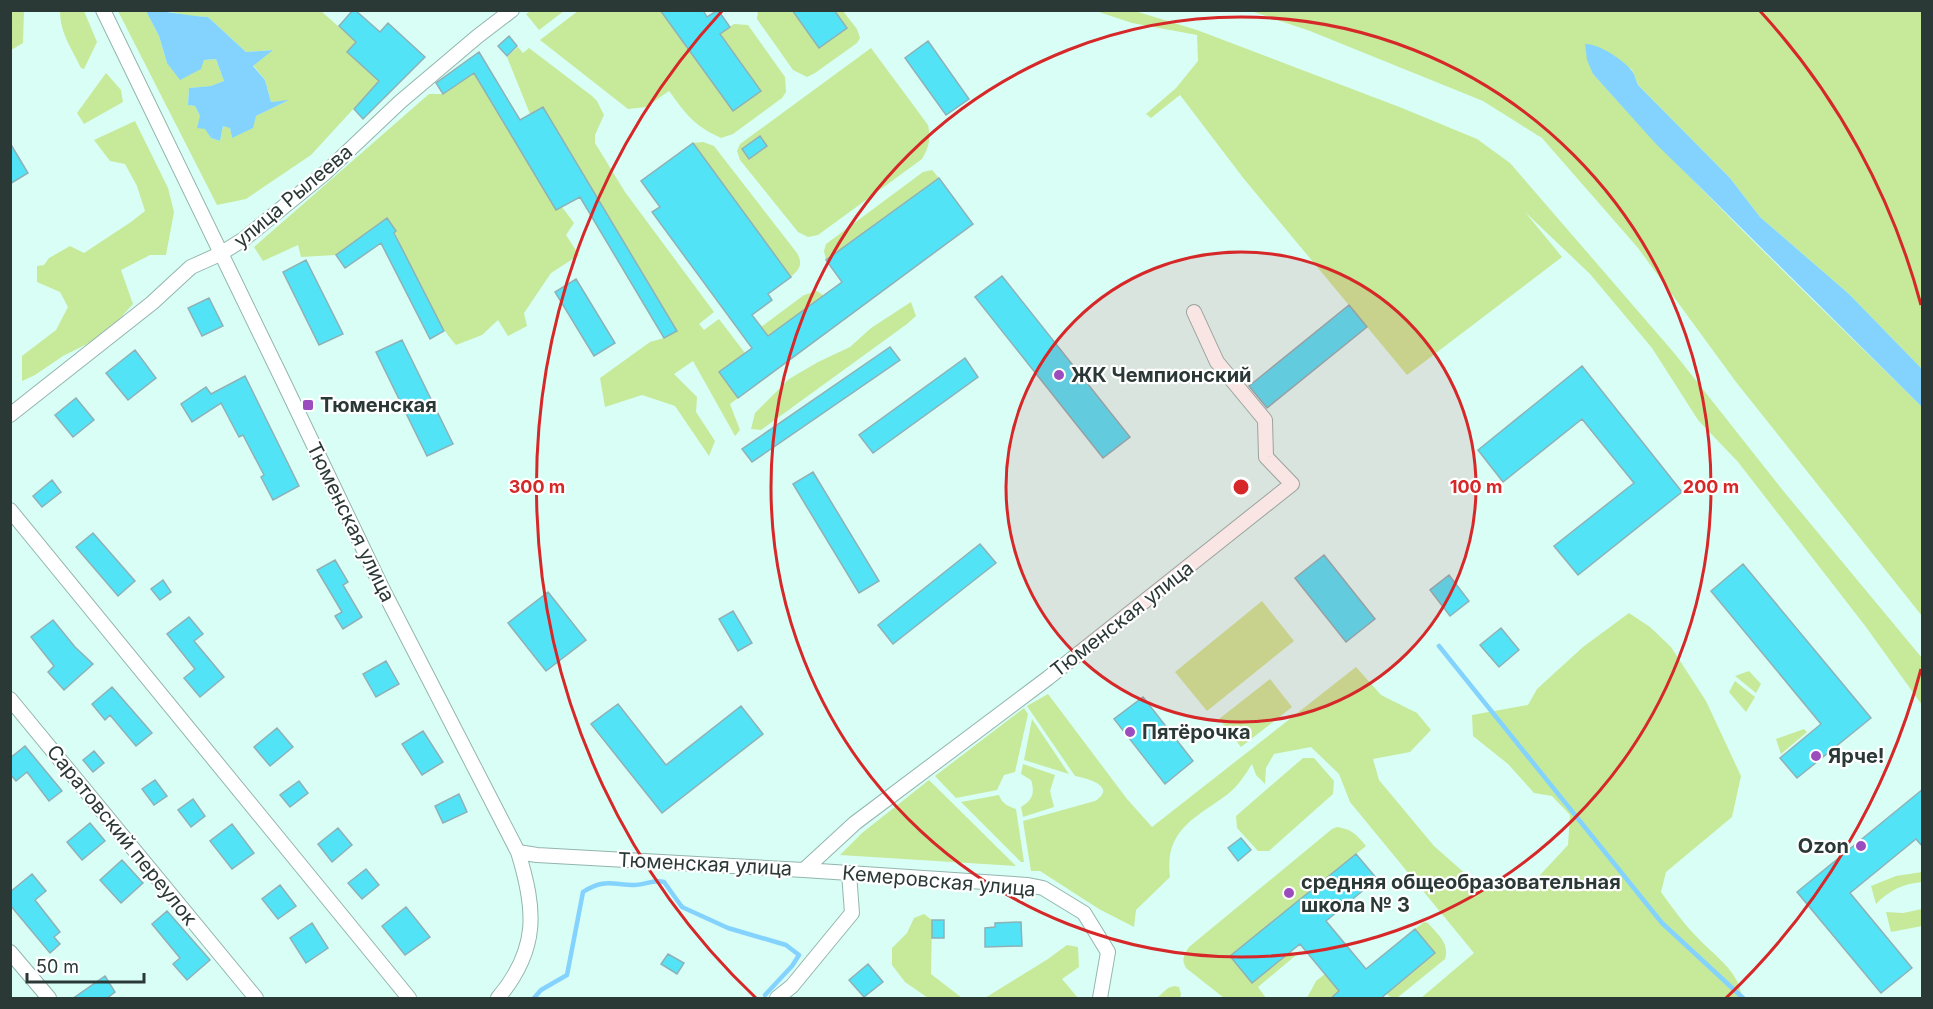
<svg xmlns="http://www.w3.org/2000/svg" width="1933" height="1009" font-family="Inter,sans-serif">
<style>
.green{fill:#c6ea9a}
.water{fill:#84d3ff}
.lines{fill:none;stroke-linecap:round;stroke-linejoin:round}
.stream{stroke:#84d3ff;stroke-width:4.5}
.building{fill:#52e3f7;stroke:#8eb1b6;stroke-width:1.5}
.street-casing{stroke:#92b5ae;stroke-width:16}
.street{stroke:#fff;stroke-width:14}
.ring{fill:none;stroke:#d62828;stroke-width:3}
.poi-dot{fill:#9b4dbe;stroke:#fff;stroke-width:2}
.labels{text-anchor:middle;stroke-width:4.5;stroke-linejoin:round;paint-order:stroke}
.street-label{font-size:20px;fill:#2b3936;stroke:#fff}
.poi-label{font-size:20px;font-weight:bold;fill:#2b3936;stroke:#fff;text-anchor:start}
.centre{fill:#d62828;stroke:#fff;stroke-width:3}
.ring-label{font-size:18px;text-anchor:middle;font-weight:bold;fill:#d62828;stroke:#fff;stroke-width:4.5;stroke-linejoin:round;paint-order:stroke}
</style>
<rect width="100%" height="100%" fill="#d9fef6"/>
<path class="green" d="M11,10L24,11L23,43L11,50Z
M60,11H84L97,42L84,69L81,68C72,49 60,33 60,11Z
M118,11H146L159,36L167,63L216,59L224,81L212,86L189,88L188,105L195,106L211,138L220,141L223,126L230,127L232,138L256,116L287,101L271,102L265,80L253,65L272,50L246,52L208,17L189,16L167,11H321L356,42L347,52L379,81L311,155L246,199L217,205Z
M531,11V10L564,11L539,30L526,14Z
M578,11H660L733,111L761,91L720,34L734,24L748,25L785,77L786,92L782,98L733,134L721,138C693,125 687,115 669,91L646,107L628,109L540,40Z
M758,11H792L819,48L847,28L834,11H843L857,29L860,38L857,43L815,73L807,77L793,70L757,19Z
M1096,11H1135L1197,30L1402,108L1477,139L1510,163L1675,354L1785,493L1922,658V705L1866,627L1738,462L1698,420L1652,348L1590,274L1525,212L1562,257L1407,375L1244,179L1180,95L1151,118L1146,114L1176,88L1198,61L1197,35L1132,23Z
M1251,11H1922V369L1849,294L1760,217L1730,178L1638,85L1632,70L1623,63L1593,74C1698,190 1811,298 1922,407V616L1736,382L1638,248L1542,138L1483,101L1310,31Z
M518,47L523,53L529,48L592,96L597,101L604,115L595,135V143L625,192L714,312L699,324L704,330L719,319L745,353L719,372L738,398L730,404L740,430L735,436L693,361L674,374L697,397L696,412L715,441L709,456L675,406L642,395L605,407L600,378L650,342L664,338L677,331L644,276L631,283L625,273L638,265L543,107L530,114L507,57Z
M871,48L928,125C931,139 929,147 922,159L818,235L808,237L798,232L740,160L737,151L740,144Z
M106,73L121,90L123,102L84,124L77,113Z
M474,73L556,210L562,207L574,223L566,235L579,255L551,273L524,313L527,326L508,336L498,320L482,335L456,345C434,320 417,282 403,252C398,240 395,229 387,218L336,255L301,257L298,245L263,261L254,247L429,94H444Z
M135,121L168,188L174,212L166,255H150L121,270L133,304L105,335L63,356L35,375L22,381V356L56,330L68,307L60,292L37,282V266L44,265L49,258L70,246L84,253L131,222L145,211L137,186L125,164L110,161L94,140Z
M703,142L714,146L797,253C803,264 800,269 791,277L693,143Z
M932,170L939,178L826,260L824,251L826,244L923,172Z
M817,291L824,296L768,336L761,327L804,295Z
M911,302L916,316L907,324L761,430L751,429L755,413L789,379L818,362L850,347L871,328Z
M1262,601L1294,641L1207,711L1175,672Z
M1629,613L1650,627L1671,647L1706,701L1741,776L1732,817L1666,872L1661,892C1672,907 1683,923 1696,936C1714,956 1739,970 1742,998H1421L1474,953L1350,802L1339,774L1311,747L1274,754L1266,768L1265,784L1256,775L1252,764C1245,775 1238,786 1228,794C1196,818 1164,829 1170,877L1136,910L1134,927L1099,909L1040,871H1031L1023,821L1095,801C1118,786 1086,778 1075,776L1027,706L1048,694L1127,799L1152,827L1356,667L1381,695L1417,713L1431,730L1410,752L1373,759L1379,780L1434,846L1485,891L1527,889L1568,845L1570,815L1552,796L1534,793L1508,764L1473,736L1472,715L1528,705L1537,689L1583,647Z
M1749,671L1761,684L1756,693L1735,676Z
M1270,679L1292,707L1241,747L1219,719Z
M1735,681L1755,697L1746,712L1729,692Z
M1024,708L1028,714L1015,772L1004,775L997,790L956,798L935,776Z
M1032,719L1069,774L1024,760Z
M1804,729L1807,732L1781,754L1776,739Z
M1303,758H1314L1334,781L1333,794L1269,851H1258L1237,828L1236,816Z
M1023,764L1055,775L1050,791L1054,807L1023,817L1021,807C1033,800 1035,793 1031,780L1021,774Z
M929,780L1016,866L840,855L862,833Z
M999,795C1002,804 1008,806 1016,809L1024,862H1021L961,802Z
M1337,827C1352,829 1357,835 1366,846L1231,956L1291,951L1295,956L1258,987L1266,998H1224L1186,968C1181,959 1184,955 1189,947L1332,829Z
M1922,872V882C1902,884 1890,890 1876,904L1871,886L1896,876Z
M1922,909V926L1891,932L1886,912L1903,913Z
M924,914L932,920L931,974L962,998H928L905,982L892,965V948L907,933L914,918Z
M1424,922L1428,923C1437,934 1450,943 1445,959L1397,998H1391L1386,993L1435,953L1415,929Z
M1067,945L1078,947L1079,967L1062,979L1078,998H985L1048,959Z
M1325,974L1339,991L1330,998H1307L1316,981Z
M1174,986L1179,987L1181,994L1180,998H1157L1168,988Z"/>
<path class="water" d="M146,11C167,10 187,16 208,17L246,52L273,50L253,66L265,80L271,102L289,100L256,116L253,128L232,138L230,128L223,126L220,141L211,138L205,129L197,128L200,116L195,106L188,105L189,88L211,86L224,81L216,59L204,60L201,69L180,80L167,63L159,36Z
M1585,44C1598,43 1625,61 1632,71C1635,75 1636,81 1638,85L1730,178L1760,217L1849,294L1922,369V407L1701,188L1656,144L1593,74L1587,60Z"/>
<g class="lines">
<path class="stream" d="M1439,646L1662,923L1743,998
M534,998L541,990L567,975L583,892C604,878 613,885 635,885C647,885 652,879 664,882L682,907L728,928L786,945L799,955L792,966L765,995"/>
</g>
<path class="building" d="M353,10H355L380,32L388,23L425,57L363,119L354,109L379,81L347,52L356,42L339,26Z
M660,10H703L707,17L718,10L730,27L720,34L761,91L733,111Z
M792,10H834L847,28L819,48Z
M509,36L517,46L507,56L498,46Z
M928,41L969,99L946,115L905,58Z
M479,52L520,120L543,107L677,331L664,338L580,197L556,210L474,73L443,94L436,83Z
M760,136L767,146L749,159L742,149Z
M10,143L28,173L10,184Z
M693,143L791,277L768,294L772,300L752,315L768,336L842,282L826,260L939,178L973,224L738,398L719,372L752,348L652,212L660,207L641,181Z
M387,218L396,231L394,233L444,331L430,339L381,243L345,268L336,255Z
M306,260L343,334L319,345L283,272Z
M1002,276L1130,437L1103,458L975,297Z
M576,279L615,343L594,356L555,292Z
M209,298L223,326L202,336L188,308Z
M1349,305L1367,327L1267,408L1249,386Z
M402,340L453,444L427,456L376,352Z
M890,347L900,360L752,462L742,449Z
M135,350L156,378L128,400L106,373Z
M965,358L978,377L873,453L859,435Z
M1582,366L1682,492L1578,575L1554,546L1634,483L1582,419L1503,482L1478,450Z
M245,376L299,486L273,500L261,477L264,475L243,435L239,437L221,403L192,422L181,404L206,387L211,394Z
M76,398L94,420L73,437L55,415Z
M813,472L879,581L859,593L793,484Z
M52,480L61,492L42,507L33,496Z
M93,533L135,581L118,596L76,547Z
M980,544L996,563L893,644L878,625Z
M1324,555L1375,619L1346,642L1295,578Z
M335,560L348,582L343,585L362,617L343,629L335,616L342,612L317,570Z
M1743,564L1871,718L1797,778L1780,758L1821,724L1711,591Z
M1449,575L1469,601L1450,616L1430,590Z
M163,580L171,592L160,600L151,589Z
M548,592L586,640L546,671L508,623Z
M733,611L752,643L738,651L719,619Z
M189,617L203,634L194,641L224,677L200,697L184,678L195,669L167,634Z
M53,620L75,647L93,664L64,690L48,672L54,666L31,637Z
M1501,628L1519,650L1499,667L1480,645Z
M386,661L399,684L376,697L363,674Z
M112,687L152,733L136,746L110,715L105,720L92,704Z
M1143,697L1193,761L1165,784L1114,719Z
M618,704L666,765L741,706L763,734L662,813L591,724Z
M277,728L293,747L270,766L254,747Z
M423,731L443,762L422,775L402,744Z
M25,746L62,791L49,801L27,772L16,781L10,774V758Z
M94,751L104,763L93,772L83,760Z
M155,780L167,796L154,805L142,789Z
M299,781L308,793L290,807L280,795Z
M1923,789V847L1916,839L1850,893L1912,968L1881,993L1797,892Z
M459,794L467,812L443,823L435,806Z
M193,799L205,816L191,827L178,810Z
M90,823L105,841L82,860L67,842Z
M232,824L254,853L232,869L210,841Z
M338,828L352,845L332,862L318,844Z
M1241,838L1251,850L1238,861L1228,848Z
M1356,854L1377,879L1326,921L1366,969L1415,929L1435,953L1380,999H1330L1339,991L1300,944L1252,983L1230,956Z
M122,860L143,883L121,903L100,880Z
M366,869L379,885L362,899L348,883Z
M32,874L46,891L35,900L60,932L54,937L60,944L50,953L10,905V892Z
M280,885L296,906L278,919L262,899Z
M406,907L430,937L405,955L382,926Z
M167,911L210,960L187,980L173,964L180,958L152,924Z
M932,920H944V938H932Z
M1021,922L1022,946L985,947V928L995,927V923Z
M312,923L328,948L306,963L290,938Z
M668,954L684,963L677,974L661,964Z
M868,964L883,982L864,997L849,980Z
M105,976L115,992L106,999H72Z"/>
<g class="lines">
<g class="street-casing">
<path id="street" d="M103,10L283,381L383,590L518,852C536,910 539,949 498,998
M10,415L152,303L191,267L220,254L244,239L325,173L400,102L478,36L512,10
M10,510L409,998
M10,699L256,998
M518,852L537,855L804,870L855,823L1048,678L1292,484L1266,457L1265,420L1217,362L1194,312
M804,870L1028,885L1043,888L1084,913L1108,952L1100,998
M10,952L49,998
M777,998L792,986L852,913L849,873"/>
</g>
<use href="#street" class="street"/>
</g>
<circle cx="1241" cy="487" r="235" fill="#d62828" fill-opacity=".12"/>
<g class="ring">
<circle cx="1241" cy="487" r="235"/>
<circle cx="1241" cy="487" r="470"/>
<path d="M1921 669A704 704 0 0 1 1726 998M756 998A704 704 0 0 1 722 11M1760 11A704 704 0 0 1 1921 305"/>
</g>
<g class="poi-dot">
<circle cx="1059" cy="375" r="6"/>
<rect x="302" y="399" width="12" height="12" rx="3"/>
<circle cx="1130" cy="732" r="6"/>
<circle cx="1816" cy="756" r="6"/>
<circle cx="1861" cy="846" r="6"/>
<circle cx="1289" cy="893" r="6"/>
</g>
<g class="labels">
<g class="street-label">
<text transform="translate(293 196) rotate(-40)" y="7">улица Рылеева</text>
<text transform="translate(351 522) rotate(64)" y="7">Тюменская улица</text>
<text transform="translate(1122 619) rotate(-38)" y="7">Тюменская улица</text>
<text transform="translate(122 835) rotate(51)" y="7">Саратовский переулок</text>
<text transform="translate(705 864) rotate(3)" y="7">Тюменская улица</text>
<text transform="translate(939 881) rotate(5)" y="7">Кемеровская улица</text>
</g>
<g class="poi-label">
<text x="1071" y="382">ЖК Чемпионский</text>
<text x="320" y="412">Тюменская</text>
<text x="1142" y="739">Пятёрочка</text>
<text x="1828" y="763">Ярче!</text>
<text x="1849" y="853" text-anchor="end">Ozon</text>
<text x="1301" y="889">средняя общеобразовательная<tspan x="1301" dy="23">школа № 3</tspan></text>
</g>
</g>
<circle cx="1241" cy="487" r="9" class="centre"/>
<g class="ring-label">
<text x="1476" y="493">100 m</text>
<text x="1711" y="493">200 m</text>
<text x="537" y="493">300 m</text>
</g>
<rect width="1933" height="1009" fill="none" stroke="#2b3936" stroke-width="24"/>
<path d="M27 973v9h117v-9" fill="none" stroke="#2b3936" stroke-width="3"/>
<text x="36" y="973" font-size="18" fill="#2b3936" stroke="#ffffff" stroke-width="4.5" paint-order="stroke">50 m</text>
</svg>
